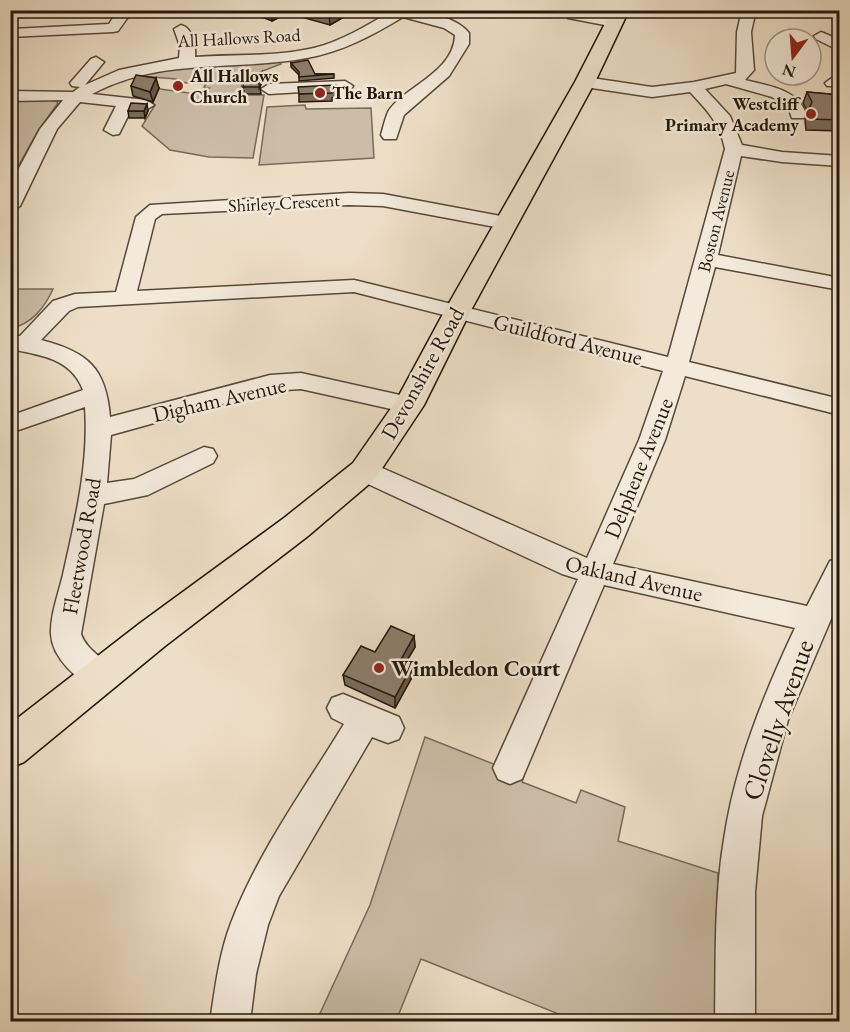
<svg xmlns="http://www.w3.org/2000/svg" width="850" height="1032" font-family="'EB Garamond',serif">
<style>
.green{fill:#cbbda7;stroke:#776a59;stroke-width:1.5}
.lines{fill:none;stroke-linecap:round;stroke-linejoin:round}
.minor-casing{stroke:#56493a;stroke-width:3}
.major-casing{stroke:#23170b;stroke-width:3}
.minor{fill:#f3eadb;fill-rule:evenodd}
.major{fill:#eddfc7;fill-rule:evenodd}
.wall{fill:#786d5e;stroke:#23170b;stroke-width:1.5}
.shaded-wall{fill:#62594c;stroke:#23170b;stroke-width:1.5}
.building{fill:#8c7f6d;stroke:#23170b;stroke-width:1.5}
.poi-dot{fill:#8f2418;stroke:#f3eadb;stroke-width:2}
.labels{text-anchor:middle;stroke-width:5;stroke-linejoin:round;paint-order:stroke}
.far-street-label{font-size:18px;fill:#23170b;stroke:#f3eadb}
.far-poi-label{font-size:18px;font-weight:bold;fill:#23170b;stroke:#f3eadb;text-anchor:start}
.street-label{font-size:22px;fill:#23170b;stroke:#f3eadb}
.poi-label{font-size:22px;font-weight:bold;fill:#23170b;stroke:#f3eadb;text-anchor:start}
.near-street-label{font-size:27px;fill:#23170b;stroke:#f3eadb}
</style>
<rect width="100%" height="100%" fill="#eddfc7"/>
<filter id="stains"><feTurbulence type="fractalNoise" baseFrequency=".00333" numOctaves="4"/><feColorMatrix values="0 0 0 0 .2 0 0 0 0 .09 0 0 0 0 .02 0 0 0 .5 -.17"/></filter>
<radialGradient id="worn" r=".72"><stop offset=".6" stop-color="#630" stop-opacity="0"/><stop offset="1" stop-color="#630" stop-opacity=".3"/></radialGradient>
<path class="green" d="M278,60L281,64L242,79L241,95H264L253,158L209,157L170,150L142,126L155,105L130,101L146,87L196,94L209,88L204,87L206,84L175,82L176,79L125,75L164,65Z
M54,99L58,103L38,131L11,179V101Z
M305,105L306,109L371,108L374,158L259,165L267,107Z
M10,289H53C45,307 31,325 11,328Z
M425,737L524,776L522,782L576,803L581,790L625,807L618,841L718,873L715,1021H576L421,959L396,1021L316,1022L370,905Z"/>
<g class="lines">
<g class="minor-casing">
<path id="minor" d="M118,10H133L118,31L113,32L10,37L12,29L109,24Z
M393,10C416,10 454,14 469,33V44L449,76L404,115L396,139H384L381,135C383,128 385,119 388,112C403,87 454,73 455,35L444,28L403,17C373,35 342,52 307,58C237,71 166,58 100,90L92,94L146,100L154,105L146,110L132,108L119,134L113,135L104,130L116,106L80,102L57,129L20,206L10,212V185L40,129L63,100L10,101V91L73,92L80,87L72,86L70,83L91,59L96,57L104,62L85,85L119,70L179,58L180,46L174,29L181,25C193,28 196,46 195,57C234,54 275,57 314,48C342,41 368,25 393,10Z
M742,10H756L751,32L754,70L745,80C768,86 798,89 806,114L804,118H792L788,107L772,97L726,84L705,89L730,116L742,145L782,152L840,156V166L782,162L741,156L718,255L840,278V290L715,267L689,362L840,399V415L685,376L665,440L613,564L807,606L830,561L840,558V598L788,720L762,816L755,892V1022H715C716,961 714,899 724,839C735,765 763,696 795,628L604,585L522,779L510,784L498,779L493,768L578,579L562,574L355,478L351,471L355,464L364,462L373,464L587,558L639,440L663,371L354,292L78,307L69,311L41,340C88,352 106,368 110,417L270,375L301,373L418,399L421,405L418,411L409,413L301,389L270,391L111,435L107,483L134,479L204,447L213,449L217,456L213,463L148,495L104,504L81,634C87,652 107,658 116,676L111,686L100,690C78,682 52,658 51,634C50,614 60,590 64,570C76,516 89,462 85,407L10,433V416L83,390C71,358 40,355 10,349V335L20,336L53,301L75,294L116,292L136,217L150,205L349,193L383,194L506,217L516,223L506,229L383,206L349,205L162,214L155,219L137,291L354,280L668,357L725,149C720,124 708,111 690,92L652,97L585,87L577,82L585,77L652,87L694,82L736,73L737,32Z
M573,11L620,20L622,23L615,27L568,18V12Z
M821,32L840,40V51L816,39L814,36Z
M840,72V86H827L825,83Z
M345,81L353,86L351,89L269,94L261,89L269,84Z
M343,694L399,717L404,728L399,739L388,743L372,737L279,896L268,925L256,974L250,1022H210C215,989 219,954 231,923C258,852 305,788 344,724L332,718L327,708L332,698Z"/>
</g>
<g class="major-casing">
<path id="major" d="M612,10H629L595,82L470,312L424,405L375,479L308,536L165,646L24,762L10,768V724L139,624L284,518L353,463L396,401L444,312L575,82Z"/>
</g>
<use href="#minor" class="minor"/>
<use href="#major" class="major"/>
</g>
<path class="wall" d="M243,10H356L330,25L287,13L272,21Z
M291,63L315,74H334V78L299,81V75L291,67Z
M263,80L260,87L261,94H244L243,87Z
M131,86L159,88L153,102L133,96Z
M337,90L338,98H332V101L299,102V94Z
M807,92L840,95V131L806,130L805,120L808,112L803,103Z
M128,111H148L145,118H129Z
M414,636L415,647L404,665L411,668V679L395,708L345,685L343,675L375,652Z"/>
<path class="shaded-wall" d="M270,10H287V13L272,21Z
M337,10H356L330,25L329,15Z
M262,72L263,80L259,88L258,81Z
M156,78L159,88L153,102L150,92Z
M147,104L148,111L145,118L144,111Z
M414,636L415,647L399,674V663Z
M411,668V679L395,708V697Z"/>
<path class="building" d="M314,10H337L329,15Z
M308,60L315,74H334L299,77V72L291,63Z
M262,72L258,81L260,87H243L244,77Z
M136,75L156,78L150,92L131,86Z
M336,85L337,90L332,91V93L299,94L298,87Z
M807,92L840,95V120L810,119L809,109L812,102Z
M131,103L147,104L144,111H128Z
M391,626L414,636L399,663L411,668L395,697L343,675L361,646L375,652Z"/>
<g class="poi-dot">
<circle cx="178" cy="86" r="6"/>
<circle cx="320" cy="93" r="6"/>
<circle cx="811" cy="114" r="6"/>
<circle cx="379" cy="668" r="6"/>
</g>
<g class="labels">
<g class="far-street-label">
<text transform="translate(239 38) rotate(-3)" y="6">All Hallows Road</text>
<text transform="translate(284 203) rotate(-3)" y="6">Shirley Crescent</text>
<text transform="translate(716 221) rotate(-76)" y="6">Boston Avenue</text>
</g>
<g class="far-poi-label">
<text x="190" y="82">All Hallows<tspan x="190" dy="21">Church</tspan></text>
<text x="332" y="99">The Barn</text>
<text x="799" y="110" text-anchor="end">Westcliff<tspan x="799" dy="21">Primary Academy</tspan></text>
</g>
<g class="street-label">
<text transform="translate(568 339) rotate(14)" y="8">Guildford Avenue</text>
<text transform="translate(422 373) rotate(-61)" y="8">Devonshire Road</text>
<text transform="translate(219 399) rotate(-13)" y="8">Digham Avenue</text>
<text transform="translate(638 468) rotate(-68)" y="8">Delphene Avenue</text>
<text transform="translate(81 546) rotate(-80)" y="8">Fleetwood Road</text>
<text transform="translate(634 578) rotate(13)" y="8">Oakland Avenue</text>
</g>
<g class="poi-label">
<text x="391" y="676">Wimbledon Court</text>
</g>
<g class="near-street-label">
<text transform="translate(778 720) rotate(-71)" y="9">Clovelly Avenue</text>
</g>
</g>
<rect width="850" height="1032" fill="none" stroke="#eddfc7" stroke-width="36"/>
<rect x="12" y="12" width="826" height="1008" fill="none" stroke="#23170b" stroke-width="3"/>
<rect x="18" y="18" width="814" height="996" fill="none" stroke="#23170b" stroke-width="1.5"/>
<g transform="translate(793 57) rotate(196)"><circle r="28" fill="#f3eadb" stroke="#a09688" stroke-width="1.5"/>
<path d="M0-4.5L10 22L0 15L-10 22Z" fill="#8f2418"/>
<text y="-9" font-size="16" font-weight="bold" text-anchor="middle" fill="#23170b">N</text>
</g>
<rect width="100%" height="100%" filter="url(#stains)"/>
<rect width="100%" height="100%" fill="url(#worn)"/>
</svg>
